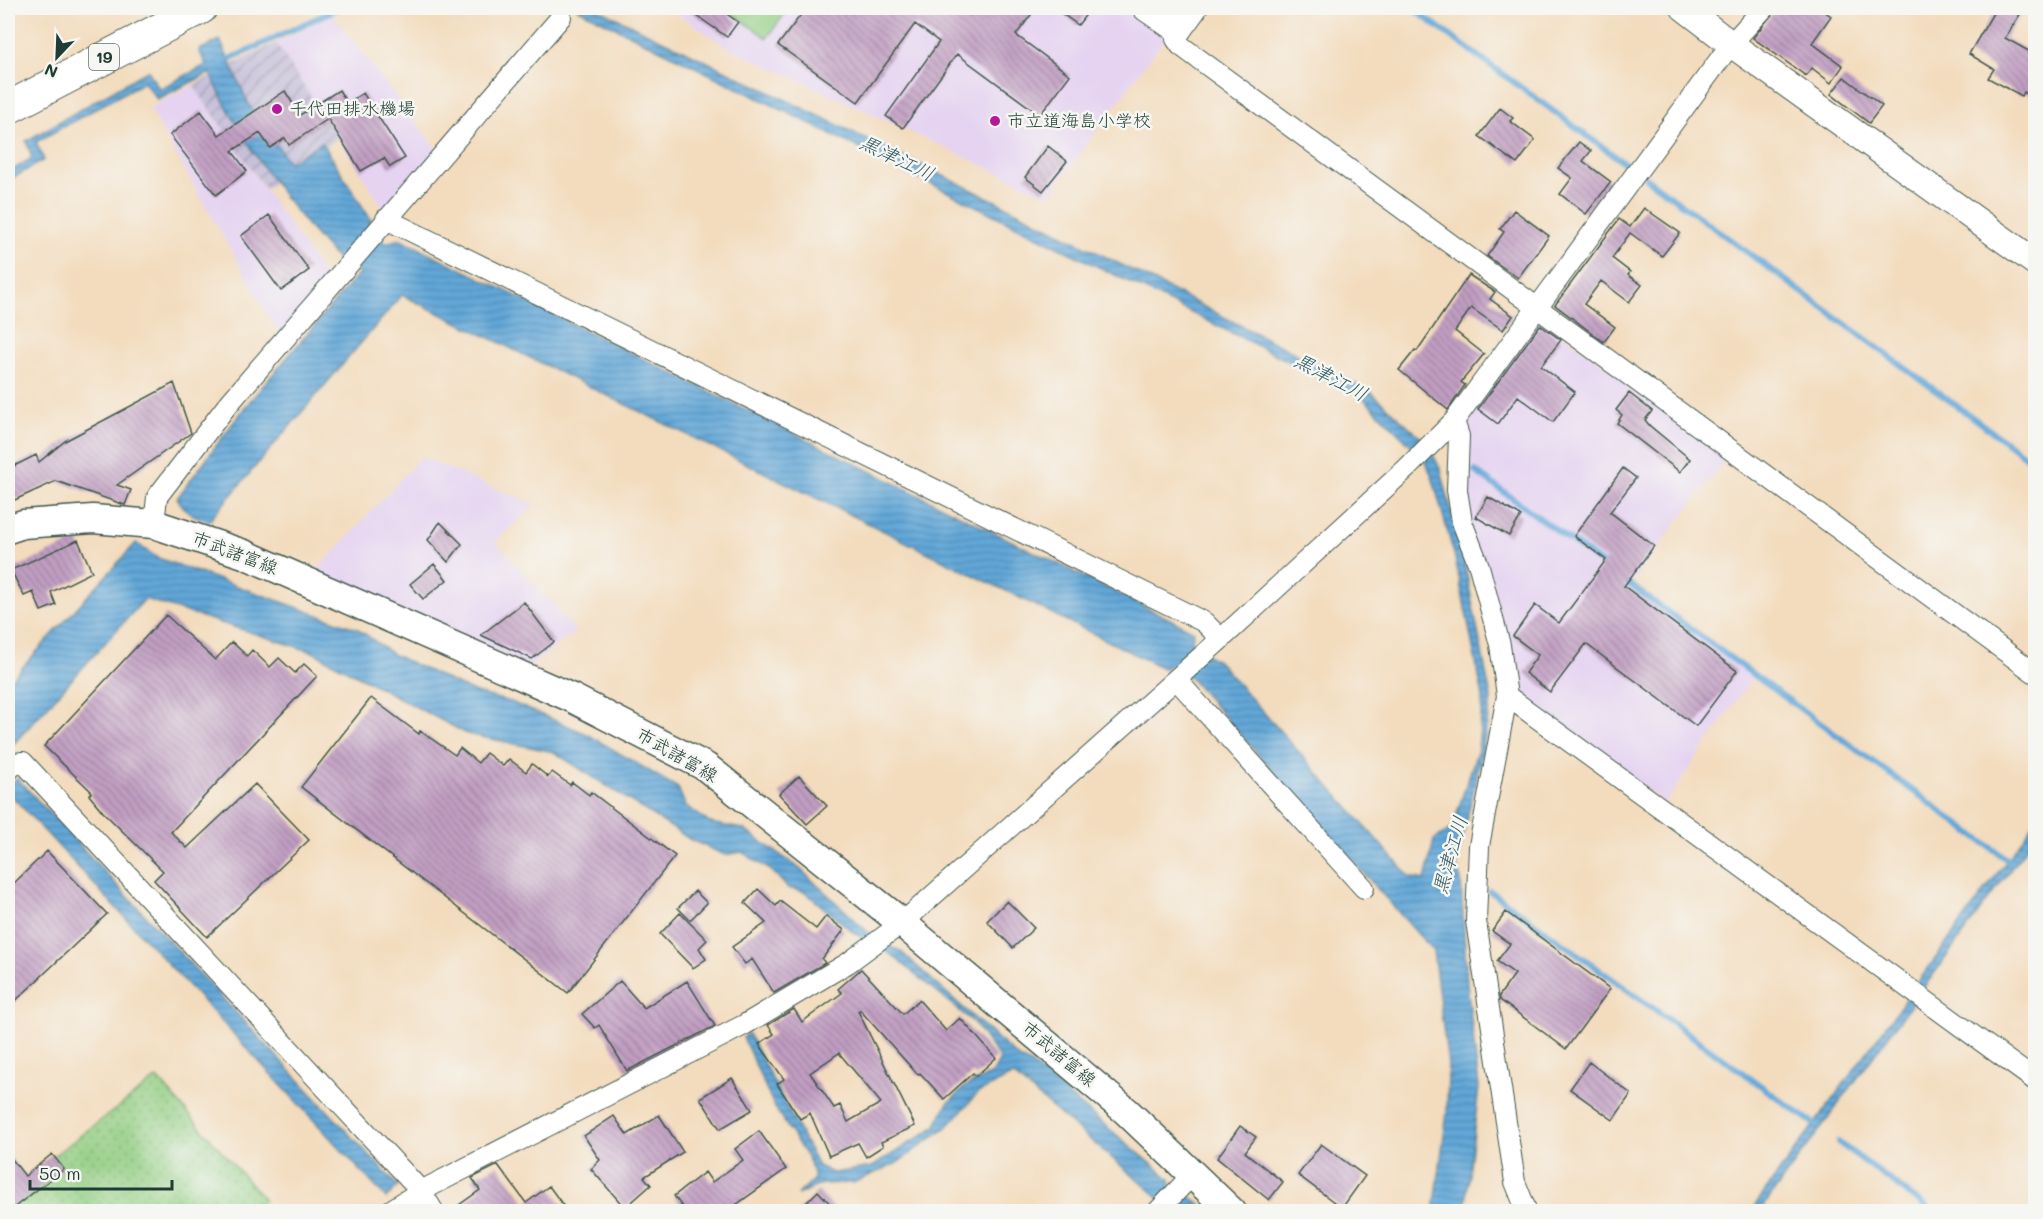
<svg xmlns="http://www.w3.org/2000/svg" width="2043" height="1219" font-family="Mali,'Klee One',sans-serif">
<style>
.built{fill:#e5d3f1}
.industrial{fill:url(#industrial-furrows)}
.park{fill:url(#park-dots);stroke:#58855a;stroke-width:1.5}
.pitch{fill:#91cd81;stroke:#58855a;stroke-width:1.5}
.water{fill:url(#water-rules);stroke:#407286;stroke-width:1.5}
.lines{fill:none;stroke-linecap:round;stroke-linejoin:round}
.stream{stroke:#62a7d8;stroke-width:6}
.building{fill:url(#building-back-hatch);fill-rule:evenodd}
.minor-casing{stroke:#3f5549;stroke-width:22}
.tertiary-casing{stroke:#3f5549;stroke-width:28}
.secondary-casing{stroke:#3f5549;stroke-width:31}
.primary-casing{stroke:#3f5549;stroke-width:34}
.minor{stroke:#fff;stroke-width:20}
.tertiary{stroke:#fff;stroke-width:26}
.secondary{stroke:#fff;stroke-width:28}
.primary{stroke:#fff;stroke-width:32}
.poi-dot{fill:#b5179e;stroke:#f6f6f2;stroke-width:2}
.labels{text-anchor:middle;stroke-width:5;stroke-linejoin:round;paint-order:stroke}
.shield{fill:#f6f6f2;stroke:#60746d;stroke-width:1.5}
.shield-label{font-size:16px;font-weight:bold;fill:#1f3d34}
.poi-label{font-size:18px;fill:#1f3d34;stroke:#f6f6f2;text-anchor:start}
.street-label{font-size:18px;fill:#1f3d34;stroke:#f6f6f2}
.water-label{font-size:20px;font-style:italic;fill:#335d65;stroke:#f6f6f2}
</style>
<defs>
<pattern id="industrial-furrows" width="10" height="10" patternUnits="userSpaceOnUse" patternTransform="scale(1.5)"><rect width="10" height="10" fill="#c7c0d9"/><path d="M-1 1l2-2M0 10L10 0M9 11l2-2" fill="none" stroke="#a19db1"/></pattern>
<pattern id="park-dots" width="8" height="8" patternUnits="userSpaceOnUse" patternTransform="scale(1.5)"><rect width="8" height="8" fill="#91cd81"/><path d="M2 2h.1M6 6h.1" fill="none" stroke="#76a86a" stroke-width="1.8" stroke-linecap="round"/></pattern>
<pattern id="water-rules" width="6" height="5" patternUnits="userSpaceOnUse" patternTransform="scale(1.5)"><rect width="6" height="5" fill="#62a7d8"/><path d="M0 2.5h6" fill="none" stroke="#5089b0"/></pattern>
<pattern id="building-back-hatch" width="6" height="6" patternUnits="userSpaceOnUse" patternTransform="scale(1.5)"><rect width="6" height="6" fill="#c19ec2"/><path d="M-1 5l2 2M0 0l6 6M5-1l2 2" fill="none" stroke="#9c829e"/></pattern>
</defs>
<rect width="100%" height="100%" fill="#f6f6f2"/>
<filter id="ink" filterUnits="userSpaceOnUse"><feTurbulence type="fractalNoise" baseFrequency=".0167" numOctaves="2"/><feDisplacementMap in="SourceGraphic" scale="12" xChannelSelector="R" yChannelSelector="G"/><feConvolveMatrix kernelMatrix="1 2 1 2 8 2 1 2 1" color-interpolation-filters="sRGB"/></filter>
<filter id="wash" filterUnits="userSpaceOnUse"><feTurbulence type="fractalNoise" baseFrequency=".008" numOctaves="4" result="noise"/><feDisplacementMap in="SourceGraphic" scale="24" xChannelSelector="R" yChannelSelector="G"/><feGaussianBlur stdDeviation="1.35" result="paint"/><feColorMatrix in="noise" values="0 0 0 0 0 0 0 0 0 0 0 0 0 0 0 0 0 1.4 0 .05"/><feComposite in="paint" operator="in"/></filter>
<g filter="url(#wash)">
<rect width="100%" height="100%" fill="#f3dcbd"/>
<path class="built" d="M669,8H1129L1167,35L1049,196L725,46Z
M332,14L438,151L386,212L276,43Z
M193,85L327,280L280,335L149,108Z
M1539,317L1729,455L1631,583L1754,676L1665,803L1513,692L1470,527L1464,489L1465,418Z
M421,457L535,505L495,542L576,631L530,667L313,575Z"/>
<path class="industrial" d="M276,43L338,138L265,189L193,85Z"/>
<path class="park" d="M157,1078L265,1200L248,1212H8V1190Z"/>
<path class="pitch" d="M725,8H789L767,38Z"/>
<path class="water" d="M576,8H596L1018,212L1371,392L1427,443L1441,470L1463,556L1491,698L1482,754L1456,865L1461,880L1467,984L1479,1087L1465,1211H1434L1447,1112L1448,1065L1433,951L1190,678L1172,663L1165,669L402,295L209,521C194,517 185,512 177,498L245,407L359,273L343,259L338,260C286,204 242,143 210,73L157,99L144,82L36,142L44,160L8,181V173L32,158L26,141L148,70L159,89L206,65L199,50L220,40L249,105L289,163L322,142L371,220L369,229L385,243L401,239L1194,631L1191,645L1218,661L1410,877L1425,880L1434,840L1452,828L1478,749L1483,697L1455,558L1432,476L1423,457L1363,398Z
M136,543L158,558L358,629L394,655L476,693L511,702L587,734L678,788L685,805L710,823L743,829L798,867L868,932L884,944L900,951L1020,1059L1032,1065L1170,1179L1171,1187L1180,1196H1189L1209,1211H1169L1170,1207L1013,1075L978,1093L948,1126L897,1163L853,1183L822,1184L797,1195L814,1179L810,1162L775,1108L743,1038L748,1033L818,1166L833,1173L872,1167L935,1127L947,1104L966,1086L992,1074L1000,1059L974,1023L892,955L854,933L805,892L788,888L772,871L742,852L725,855L691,840L554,752L467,734L313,652L145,599L8,750V683Z
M17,778L398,1186L386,1198L8,792V786Z
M2035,822V836L1760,1211L1750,1212Z"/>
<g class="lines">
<path class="stream" d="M1412,8L1630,167
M222,63L338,8
M1646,178L2036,464
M1475,471L1608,568
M1621,578L2008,860
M2033,875L2036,877
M1490,891L1814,1124
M1838,1142L1933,1212"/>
</g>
<g id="blocks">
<path class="building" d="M686,8H718L738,22L727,37Z
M806,8H959L970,15L976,8H1036L1016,35L1070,75L1040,115L957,54L903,128L886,116L939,42L915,24L858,102L778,45Z
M1054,8H1091L1078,25Z
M1777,8H1819L1831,16L1812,43L1843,66L1831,83L1812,68L1806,76L1753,38Z
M1996,8H2024L2005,38L2036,55V99L2024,92L2022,96L1988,78L1994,69L1969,54Z
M1844,77L1882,106L1869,123L1831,94Z
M339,90L347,103L363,93L405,158L390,167L384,158L361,171L328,119L289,145L285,138L270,148L260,133L232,151L247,171L216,195L170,135L201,111L219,135L285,91L300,115Z
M1500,108L1513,118L1510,121L1535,140L1517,164L1479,136Z
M1579,142L1591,151L1583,161L1611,182L1586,214L1560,194L1572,178L1558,168Z
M1048,146L1067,161L1043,191L1025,177Z
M1644,208L1680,233L1662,256L1630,233L1612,258L1630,272L1628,275L1642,285L1629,302L1601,281L1584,304L1615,327L1604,342L1555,305L1619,219L1630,227Z
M1514,210L1549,236L1518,278L1487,256L1504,232L1500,229Z
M269,215L309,270L281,291L241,236Z
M1469,275L1495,292L1490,299L1513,316L1503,330L1471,308L1455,331L1484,354L1461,382L1465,385L1448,410L1399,370L1415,350L1417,351Z
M1540,325L1561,340L1541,366L1575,392L1553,422L1518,396L1498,424L1478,409Z
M174,383L191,433L117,485L131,490L125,505L56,481L8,503V469L36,455L39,462L65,441Z
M1629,393L1652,411L1645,420L1650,426L1690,459L1680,472L1617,423L1622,415L1616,410Z
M1623,468L1636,478L1610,512L1654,546L1624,586L1737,671L1696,726L1586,644L1550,692L1525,673L1538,655L1513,636L1535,605L1559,623L1606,560L1574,536Z
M1488,497L1521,516L1509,536L1476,517Z
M440,522L462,544L448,562L428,540Z
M78,540L92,572L51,592L56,605L41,611L33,592L24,596L11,570Z
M434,564L447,580L423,599L410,584Z
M524,602L554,642L532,659L481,635Z
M166,615L215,660L232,642L247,656L252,650L270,667L279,658L295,673L304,664L317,676L171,832L187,848L255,784L309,840L207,937L154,880L163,871L103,812L89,795L92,792L44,746Z
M371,698L419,734L420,731L455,755L460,748L478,763L486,753L503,766L509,759L526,772L532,764L548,777L552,772L570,785L572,782L589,795L591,792L675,856L568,993L301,787Z
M799,776L827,806L807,824L779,794Z
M47,851L107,914L8,1008V889Z
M758,889L776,906L780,901L816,929L826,916L844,930L822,959L825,963L774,993L752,959L745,964L732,947L766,923L745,903Z
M695,891L707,903L690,920L678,908Z
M1007,901L1034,928L1013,948L987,921Z
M1506,912L1610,989L1566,1049L1500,1000L1499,996L1515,974L1497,961L1510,944L1492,931Z
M680,913L707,940L699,948L706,959L693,968L660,934Z
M861,969L903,1014L919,1000L946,1031L960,1018L996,1058L976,1076L973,1073L944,1099L920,1073L918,1075L860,1010L858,1011L915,1126L881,1142L883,1146L866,1157L858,1143L829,1156L810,1113L800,1119L777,1084L784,1079L759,1044L774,1034L768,1025L794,1009L802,1022L842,993L838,989ZM839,1053L881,1103L848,1122L840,1105L834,1108L810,1073Z
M620,981L644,1008L687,981L715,1026L627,1071L599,1025L595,1028L582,1014Z
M1589,1062L1631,1094L1613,1120L1570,1089Z
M732,1078L752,1110L720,1129L700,1098Z
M659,1115L683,1152L644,1177L651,1185L625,1208L591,1169L600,1160L584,1136L614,1116L627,1135Z
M1240,1126L1256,1137L1245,1152L1283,1182L1269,1200L1217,1158Z
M759,1131L786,1169L726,1212H686L674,1196L705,1172L712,1182L743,1160L735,1149Z
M1321,1144L1365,1176L1342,1208L1298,1175Z
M8,1154L25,1176L52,1154L64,1169L8,1212Z
M498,1165L526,1203L549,1186L568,1212H449L480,1190L472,1178Z
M818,1191L838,1212H797Z"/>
</g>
</g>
<g filter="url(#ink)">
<use href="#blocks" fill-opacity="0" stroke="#3f5549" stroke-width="1.5"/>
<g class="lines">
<g class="minor-casing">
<path id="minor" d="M1178,30L1176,39L1181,46L2036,674
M386,219L1204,622L1221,639
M1454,421L1459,436L1457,490L1462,522L1479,566L1500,645L1507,696L1479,846L1476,921L1515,1182L1527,1212
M154,524L157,497L226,407L561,17
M1176,679L1364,888
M1507,696L2036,1081
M8,771L15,763L23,762L421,1191L434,1212
M388,1212L421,1191L744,1025L848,963L902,923L1221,639L1407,468L1454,421L1731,44L1764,8
M1157,1212L1192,1175"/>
</g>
<g class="tertiary-casing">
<path id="tertiary" d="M1146,8L1178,30L1194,8
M1684,8L1731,44L2036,263"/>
</g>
<g class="secondary-casing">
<path id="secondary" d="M8,529L23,524L93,519L154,524L244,554L572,698L706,767L902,923L1126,1111L1232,1212"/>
</g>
<g class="primary-casing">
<path id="primary" d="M8,108L201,8"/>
</g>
<use href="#minor" class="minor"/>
<use href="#tertiary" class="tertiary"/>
<use href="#secondary" class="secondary"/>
<use href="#primary" class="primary"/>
</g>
</g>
<g class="poi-dot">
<circle cx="277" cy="109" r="6"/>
<circle cx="995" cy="121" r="6"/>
</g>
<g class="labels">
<rect class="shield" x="89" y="44" width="30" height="26" rx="4.5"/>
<g class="shield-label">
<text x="104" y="63">19</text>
</g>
<g class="poi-label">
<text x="289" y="115">千代田排水機場</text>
<text x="1007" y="127">市立道海島小学校</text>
</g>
<g class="street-label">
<text transform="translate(235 553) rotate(21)" y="6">市武諸富線</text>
<text transform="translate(677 755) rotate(30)" y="6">市武諸富線</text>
<text transform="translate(1059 1054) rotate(40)" y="6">市武諸富線</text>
</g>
<g class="water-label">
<text transform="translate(897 158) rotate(26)" y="7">黒津江川</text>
<text transform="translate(1331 377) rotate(28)" y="7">黒津江川</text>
<text transform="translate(1450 855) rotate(-74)" y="7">黒津江川</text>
</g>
</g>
<rect width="2043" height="1219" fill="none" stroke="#f6f6f2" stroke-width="30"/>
<g transform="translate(57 57) rotate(203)" stroke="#f6f6f2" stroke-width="4.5" paint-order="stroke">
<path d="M0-4.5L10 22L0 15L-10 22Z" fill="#1f3d34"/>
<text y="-9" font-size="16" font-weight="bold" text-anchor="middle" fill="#1f3d34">N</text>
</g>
<path d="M30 1180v9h142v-9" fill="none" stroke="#1f3d34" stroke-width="3"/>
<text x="39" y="1180" font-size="18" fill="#1f3d34" stroke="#f6f6f2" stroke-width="4.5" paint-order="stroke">50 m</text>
</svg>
